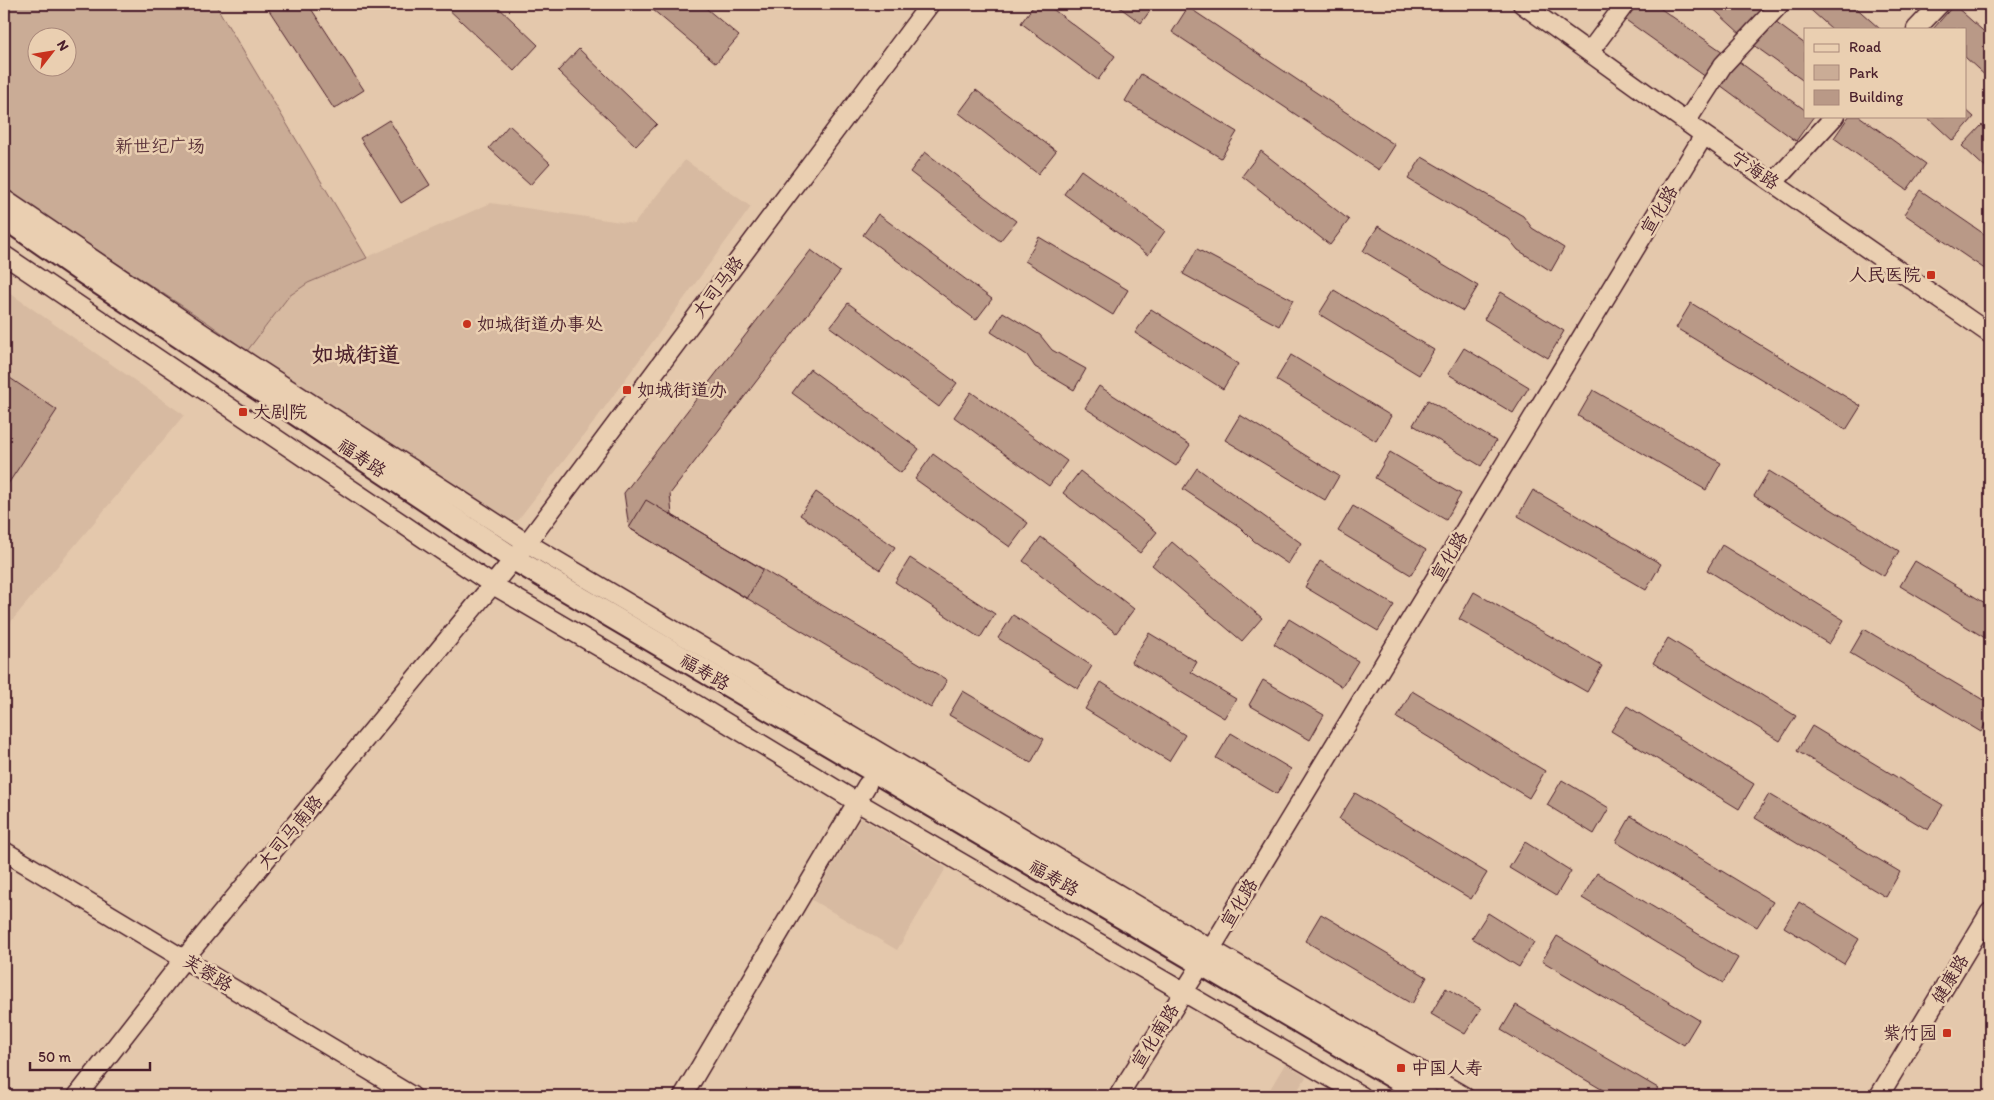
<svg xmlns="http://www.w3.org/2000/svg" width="1994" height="1100" font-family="Itim,'LXGW WenKai TC',sans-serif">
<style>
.built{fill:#d7baa1}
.green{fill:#caac96;stroke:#8a6660;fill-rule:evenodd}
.building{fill:#b99987;stroke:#4a1f2b}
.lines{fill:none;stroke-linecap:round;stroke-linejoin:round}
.minor-casing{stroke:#4a1f2b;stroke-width:21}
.major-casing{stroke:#4a1f2b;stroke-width:26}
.minor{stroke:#eacfb1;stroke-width:18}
.major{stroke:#eacfb1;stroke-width:22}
.poi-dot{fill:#c8321e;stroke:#eacfb1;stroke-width:2}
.labels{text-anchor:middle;stroke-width:5;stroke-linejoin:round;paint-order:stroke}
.park-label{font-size:18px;fill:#5d343b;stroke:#eacfb1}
.street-label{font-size:18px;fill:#4a1f2b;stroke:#eacfb1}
.poi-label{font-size:18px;fill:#4a1f2b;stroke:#eacfb1;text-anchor:start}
.district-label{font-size:22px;font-weight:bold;fill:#4a1f2b;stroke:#eacfb1}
</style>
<rect width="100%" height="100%" fill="#e4c8ac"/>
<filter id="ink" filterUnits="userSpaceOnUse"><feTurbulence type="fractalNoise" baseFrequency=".02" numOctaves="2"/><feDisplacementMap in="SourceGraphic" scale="10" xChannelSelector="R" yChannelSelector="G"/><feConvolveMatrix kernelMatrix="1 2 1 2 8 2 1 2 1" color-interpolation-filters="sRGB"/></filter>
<g filter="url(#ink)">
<path class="built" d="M685,160L751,207L594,422L517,521L492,514L247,351L289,296L308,283L491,203L634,224Z
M4,289L184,415L4,630Z
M861,818L946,868L897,950L812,900Z
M1285,1064L1306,1077L1294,1096H1266Z"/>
<path class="green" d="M4,4H215L367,258L308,283L289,296L247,351L211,325L4,189ZM38,38H68V68H38Z"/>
<path class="building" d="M265,4H308L364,90L334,109Z
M443,4H495L538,45L514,71Z
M646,4H701L739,36L716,63Z
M1035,4H1046L1115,56L1098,80L1021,23Z
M1115,4H1155L1141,23Z
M1633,4H1654L1723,52L1706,77L1623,18Z
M1708,4H1755L1765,12L1743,36Z
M1804,4H1852L1880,29H1832Z
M1954,5L1990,37V80L1965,57V29H1933Z
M1188,7L1395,145L1379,170L1172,32Z
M1771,19L1805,44V82L1752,44Z
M579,49L657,124L636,146L558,71Z
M1738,61L1805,110V116H1814L1796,141L1720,85Z
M1141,74L1237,132L1221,158L1125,101Z
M976,90L1056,151L1038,174L959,113Z
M1965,109L1974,117L1953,141L1926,116H1965Z
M1849,116H1859L1926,164L1907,190L1834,138Z
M389,120L430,185L401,203L360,138Z
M509,125L550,163L530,185L489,148Z
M1982,125L1990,133V172L1962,146Z
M1261,151L1349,220L1330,245L1242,176Z
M925,152L1016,221L1000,241L910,172Z
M1422,157L1523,216L1532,228L1564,248L1551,271L1518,250L1509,239L1408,179Z
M1081,170L1165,231L1148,255L1064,194Z
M1920,190L1990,238L1989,272L1904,214Z
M878,214L992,299L976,320L863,235Z
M1378,226L1478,286L1463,311L1363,251Z
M1039,237L1128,290L1113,315L1025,261Z
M1197,249L1293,300L1279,326L1183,274Z
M811,250L840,272L670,494L672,515L947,680L931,708L629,528L624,493Z
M1334,290L1434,350L1419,375L1319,314Z
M1501,292L1564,331L1548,358L1484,319Z
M848,303L957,383L939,407L830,327Z
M1691,303L1861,406L1846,430L1676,328Z
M1151,309L1238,364L1223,389L1135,333Z
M1003,312L1040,335L1052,350L1086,369L1074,390L1035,367L1027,355L991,332Z
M1464,348L1529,387L1513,413L1448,374Z
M1291,355L1391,416L1376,441L1276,380Z
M810,369L919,449L901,473L792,393Z
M4,374L57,410L4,490Z
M1099,386L1190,445L1176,466L1085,408Z
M1593,390L1721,463L1706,490L1578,416Z
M971,392L1067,461L1049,486L954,417Z
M1428,400L1496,441L1481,466L1413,425Z
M1240,415L1339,476L1325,500L1225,440Z
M1390,452L1461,494L1446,520L1375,478Z
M933,454L1028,523L1010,547L915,479Z
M1197,468L1301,543L1288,564L1254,541L1240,527L1183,489Z
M1080,471L1157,532L1140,553L1063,493Z
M1769,471L1899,551L1884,576L1754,496Z
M1533,490L1661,564L1646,590L1518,516Z
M816,492L895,547L880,570L800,515Z
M646,500L763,569L747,599L629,528Z
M1353,506L1426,550L1411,575L1338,531Z
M1041,537L1134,609L1116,633L1023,561Z
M1172,542L1262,618L1242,641L1152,565Z
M1722,545L1844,620L1829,644L1707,570Z
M910,558L995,614L980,638L895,582Z
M1320,561L1394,605L1378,631L1305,587Z
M1915,561L1990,606V641L1900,586Z
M1474,592L1602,666L1587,692L1459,619Z
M1013,615L1092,666L1078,689L998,638Z
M1289,619L1358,661L1342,687L1274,644Z
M1864,629L1990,704V716L1981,732L1850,653Z
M1149,633L1197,662L1191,672L1236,699L1224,718L1131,662Z
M1668,638L1796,716L1780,741L1653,663Z
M1263,680L1324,715L1310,740L1249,705Z
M1101,682L1185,735L1169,761L1085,709Z
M963,691L1044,739L1031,763L949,715Z
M1412,691L1545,771L1529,798L1397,718Z
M1627,706L1754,784L1739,809L1611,731Z
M1812,726L1943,805L1928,830L1797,751Z
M1231,733L1291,769L1277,794L1216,758Z
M1562,780L1609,808L1594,834L1547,805Z
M1355,793L1487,873L1471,899L1339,819Z
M1769,794L1900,872L1886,897L1755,818Z
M1631,816L1773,902L1757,927L1616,842Z
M1525,842L1571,871L1556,896L1509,868Z
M1597,873L1738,958L1723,983L1582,898Z
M1799,902L1859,939L1844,964L1784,927Z
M1488,913L1534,942L1519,967L1472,938Z
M1321,914L1427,977L1412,1004L1305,941Z
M1557,936L1699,1020L1684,1045L1542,961Z
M1446,988L1481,1009L1465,1034L1431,1014Z
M1516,1005L1658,1088L1653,1096H1613L1501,1030Z"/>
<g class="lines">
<g class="minor-casing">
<path id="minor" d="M1522,4L1704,135L1990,334
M1916,29L1940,4
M1590,51L1625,4
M1686,122L1723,65L1780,4
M1774,182L1835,116
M4,199L205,335L527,543L1211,949L1464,1096
M4,255L493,585L666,686L857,802L1362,1096
M4,851L412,1096
M77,1096L184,959L527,543L930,4
M683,1096L867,785
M1118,1096L1211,949L1704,135
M1879,1096L1990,912"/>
</g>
<g class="major-casing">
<path id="major" d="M4,217L86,274L514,559L1426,1096"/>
</g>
<use href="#minor" class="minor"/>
<use href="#major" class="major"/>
</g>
</g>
<g class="poi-dot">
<rect x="1926" y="270" width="10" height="10" rx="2.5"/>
<circle cx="467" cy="324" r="5"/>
<rect x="622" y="385" width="10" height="10" rx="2.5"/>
<rect x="238" y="407" width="10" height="10" rx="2.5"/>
<rect x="1942" y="1028" width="10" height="10" rx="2.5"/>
<rect x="1396" y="1063" width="10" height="10" rx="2.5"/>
</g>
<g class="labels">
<g class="park-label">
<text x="160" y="152">新世纪广场</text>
</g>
<g class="street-label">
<text transform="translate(1755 170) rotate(34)" y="6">宁海路</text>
<text transform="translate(1659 210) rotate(-59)" y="6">宣化路</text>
<text transform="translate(718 287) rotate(-53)" y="6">大司马路</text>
<text transform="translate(362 458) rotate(34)" y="6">福寿路</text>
<text transform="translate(1449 556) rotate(-59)" y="6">宣化路</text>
<text transform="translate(705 672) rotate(30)" y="6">福寿路</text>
<text transform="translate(290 832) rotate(-50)" y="6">大司马南路</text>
<text transform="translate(1054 878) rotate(30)" y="6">福寿路</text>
<text transform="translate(1239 903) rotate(-59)" y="6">宣化路</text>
<text transform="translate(208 973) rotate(31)" y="6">芙蓉路</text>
<text transform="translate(1950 979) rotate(-59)" y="6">健康路</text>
<text transform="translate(1155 1036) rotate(-58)" y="6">宣化南路</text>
</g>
<g class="poi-label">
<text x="1921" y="281" text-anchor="end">人民医院</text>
<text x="477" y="330">如城街道办事处</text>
<text x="637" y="396">如城街道办</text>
<text x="253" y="418">大剧院</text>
<text x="1937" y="1039" text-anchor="end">紫竹园</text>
<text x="1411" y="1074">中国人寿</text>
</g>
<g class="district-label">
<text x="356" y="362">如城街道</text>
</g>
</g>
<rect width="1994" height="1100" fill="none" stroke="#eacfb1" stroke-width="20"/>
<rect x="10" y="10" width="1974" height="1080" fill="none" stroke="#4a1f2b" stroke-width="2" filter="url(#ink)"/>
<rect x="1804" y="28" width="162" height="90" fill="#eacfb1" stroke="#aa897b"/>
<rect x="1814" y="44" width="25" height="8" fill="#eacfb1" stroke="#aa897b"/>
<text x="1849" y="52" font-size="15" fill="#4a1f2b">Road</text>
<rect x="1814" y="65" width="25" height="15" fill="#caac96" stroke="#aa897b"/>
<text x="1849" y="78" font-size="15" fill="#4a1f2b">Park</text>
<rect x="1814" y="90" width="25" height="15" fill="#b99987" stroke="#aa897b"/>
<text x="1849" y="102" font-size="15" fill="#4a1f2b">Building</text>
<g transform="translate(52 52) rotate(59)"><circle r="24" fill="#eacfb1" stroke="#aa897b"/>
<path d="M0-4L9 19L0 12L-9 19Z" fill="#c8321e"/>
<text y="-8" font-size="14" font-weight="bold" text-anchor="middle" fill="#4a1f2b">N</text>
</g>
<path d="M30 1062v8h120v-8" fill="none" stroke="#4a1f2b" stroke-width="2.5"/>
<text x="38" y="1062" font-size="15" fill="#4a1f2b" stroke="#eacfb1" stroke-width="4" paint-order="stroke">50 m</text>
</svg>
